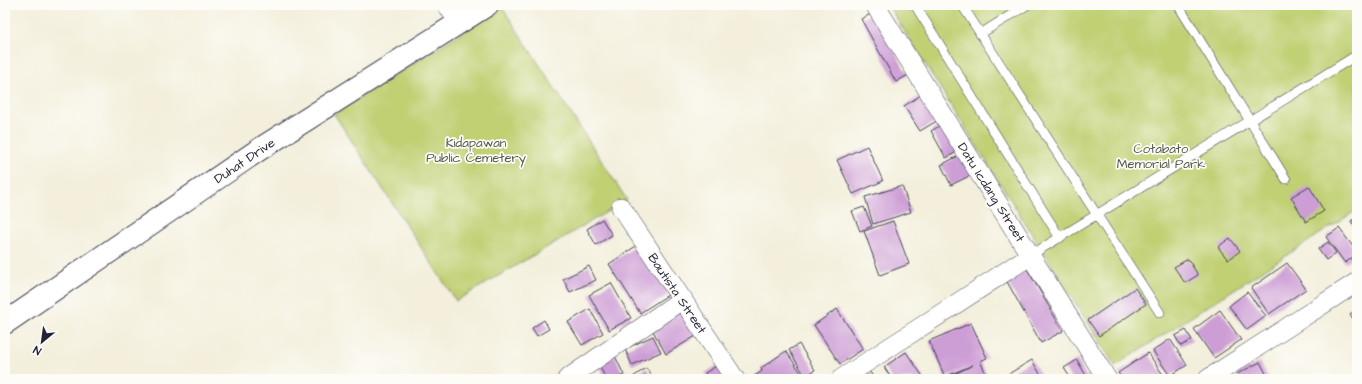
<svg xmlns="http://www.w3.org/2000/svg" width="1362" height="384" font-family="'Architects Daughter',sans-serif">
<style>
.green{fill:#c0d073;stroke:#717957}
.building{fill:#cd9ed6}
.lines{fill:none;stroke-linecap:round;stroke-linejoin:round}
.lane-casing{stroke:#414153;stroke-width:10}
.street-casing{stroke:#414153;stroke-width:20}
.secondary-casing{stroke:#414153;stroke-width:24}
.lane{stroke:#fff;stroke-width:9}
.street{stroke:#fff;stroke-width:19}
.secondary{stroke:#fff;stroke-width:22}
.labels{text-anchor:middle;stroke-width:3.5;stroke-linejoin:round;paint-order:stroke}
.park-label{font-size:13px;fill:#51564c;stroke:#fdfcf7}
.street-label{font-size:13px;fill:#22223b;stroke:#fdfcf7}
</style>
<rect width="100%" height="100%" fill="#fdfcf7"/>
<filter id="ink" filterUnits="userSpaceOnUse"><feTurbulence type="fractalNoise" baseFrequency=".025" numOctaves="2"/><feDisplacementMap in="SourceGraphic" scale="8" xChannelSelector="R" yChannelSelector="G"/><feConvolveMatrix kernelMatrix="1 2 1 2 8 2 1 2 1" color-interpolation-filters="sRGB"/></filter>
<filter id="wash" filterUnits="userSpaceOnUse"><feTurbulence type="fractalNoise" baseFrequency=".012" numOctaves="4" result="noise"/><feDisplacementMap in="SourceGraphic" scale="16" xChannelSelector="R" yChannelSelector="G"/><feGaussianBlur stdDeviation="0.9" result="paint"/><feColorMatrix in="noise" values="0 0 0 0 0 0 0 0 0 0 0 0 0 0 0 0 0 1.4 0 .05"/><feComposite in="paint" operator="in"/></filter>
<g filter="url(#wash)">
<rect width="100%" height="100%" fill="#f3efdc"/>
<path class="green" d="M888,5H1357V210L1115,366Z
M502,7L627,200L456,301L334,114Z"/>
<g id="blocks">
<path class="building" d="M873,13L908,75L896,82L861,19Z
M924,93L940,119L920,131L904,106Z
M946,122L962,149L946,158L931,131Z
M867,146L883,181L853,194L837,160Z
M962,154L973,174L951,185L941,165Z
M902,186L911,212L873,224L865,197Z
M1309,186L1324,211L1306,222L1291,197Z
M864,207L872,226L860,231L852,211Z
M1357,217V231L1351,221Z
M602,219L612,235L596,245L587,229Z
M893,221L909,264L880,275L864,231Z
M1339,228L1357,252V254L1345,263L1326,237Z
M1230,238L1240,251L1228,260L1218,247Z
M1328,242L1336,253L1326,260L1318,249Z
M639,244L671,293L640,313L609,264Z
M1188,259L1198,275L1185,283L1174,267Z
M1287,263L1306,289L1269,314L1251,288Z
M589,266L596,280L570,292L563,279Z
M1026,267L1063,331L1041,343L1005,278Z
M611,283L631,318L609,330L589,295Z
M1135,288L1146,304L1099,336L1088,320Z
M1247,292L1266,316L1247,330L1229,306Z
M678,307L696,336L666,354L649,324Z
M590,309L603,333L582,345L568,322Z
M837,309L863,349L840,364L814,325Z
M1357,309V325L1350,314Z
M1220,310L1241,340L1214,358L1194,329Z
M544,320L549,329L537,336L532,328Z
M971,323L987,358L980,361L988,378L951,379L950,376L973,365L945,377L929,341Z
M1186,330L1192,340L1181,346L1175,336Z
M653,336L661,352L632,365L625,349Z
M1170,339L1187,365L1170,376L1153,351Z
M799,344L815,370L805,376L789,350Z
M786,351L805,379H750L762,371L761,368Z
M906,352L924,378L923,379H892L884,367Z
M1148,353L1166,379H1123L1118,373Z
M615,356L624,375L615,379H606L598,363Z
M1032,360L1043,379H1007L1005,376Z
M1077,360L1088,379H1071L1064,368Z
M1260,362L1269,379H1240L1237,374Z
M718,365L726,379H709L705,373Z
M866,367L875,379H848Z
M646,368L653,377L651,379H634L633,377Z"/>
</g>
</g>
<g filter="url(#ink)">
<use href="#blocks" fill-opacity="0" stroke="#414153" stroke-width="1"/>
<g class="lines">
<g class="lane-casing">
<path id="lane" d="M915,5L1060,238
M962,5L1160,313
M1178,5L1286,179
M980,34L1027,5
M1031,255L1357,55"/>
</g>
<g class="street-casing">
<path id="street" d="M447,5L459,22
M875,5L1107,379
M621,207L735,379
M567,379L683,299
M841,379L1031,255
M1208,379L1357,282"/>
</g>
<g class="secondary-casing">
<path id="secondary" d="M5,323L260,149L487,5"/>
</g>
<use href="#lane" class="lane"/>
<use href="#street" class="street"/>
<use href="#secondary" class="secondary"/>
</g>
</g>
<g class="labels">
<g class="park-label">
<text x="476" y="147">Kidapawan<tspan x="476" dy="15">Public Cemetery</tspan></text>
<text x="1161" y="153">Cotabato<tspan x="1161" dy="15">Memorial Park</tspan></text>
</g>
<g class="street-label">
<text transform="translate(244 160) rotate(-34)" y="5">Duhat Drive</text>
<text transform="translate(992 192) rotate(58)" y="5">Datu Icdang Street</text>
<text transform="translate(678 293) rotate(56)" y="5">Bautista Street</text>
</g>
</g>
<rect width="1362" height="384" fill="none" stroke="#fdfcf7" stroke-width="20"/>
<g transform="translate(42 342) rotate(209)" stroke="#fdfcf7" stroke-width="3" paint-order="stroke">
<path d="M0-3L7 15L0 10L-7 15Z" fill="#22223b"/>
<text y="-6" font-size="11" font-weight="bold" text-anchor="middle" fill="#22223b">N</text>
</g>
</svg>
